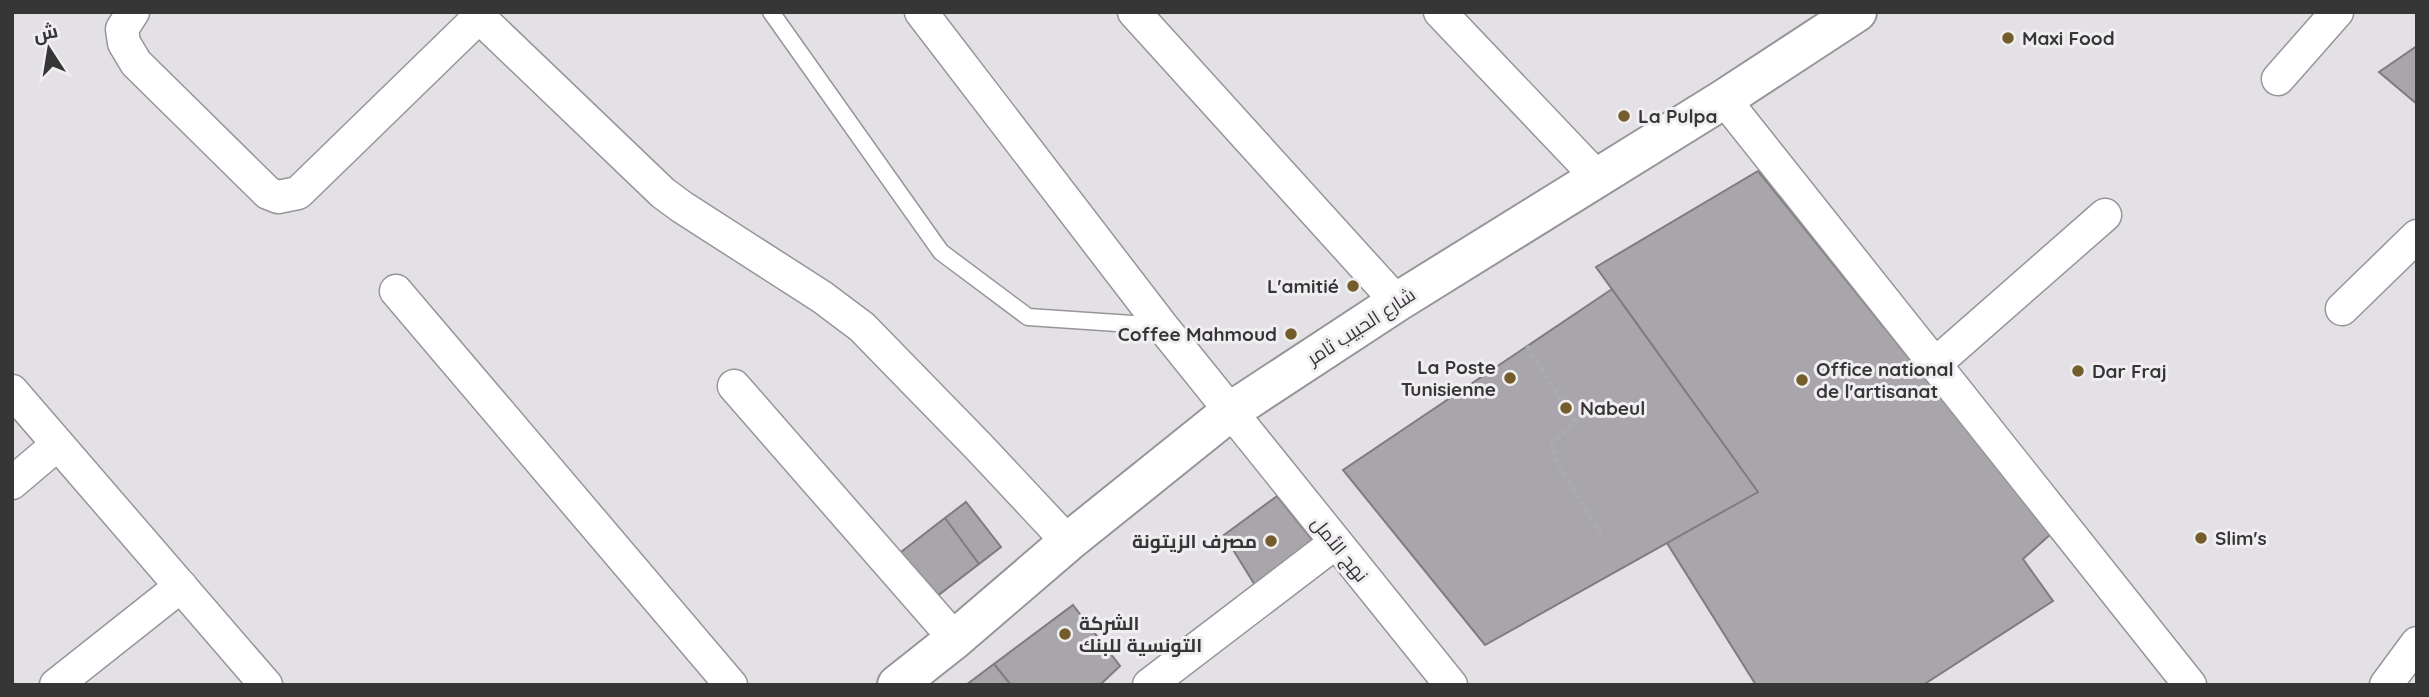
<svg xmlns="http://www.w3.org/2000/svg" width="2429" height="697" font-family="Quicksand,Cairo,sans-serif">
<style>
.building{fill:#a8a6aa;stroke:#7e7c7f;stroke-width:2}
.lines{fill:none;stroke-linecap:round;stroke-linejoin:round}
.lane-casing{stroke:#989599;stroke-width:19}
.street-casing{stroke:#989599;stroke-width:35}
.secondary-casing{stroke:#989599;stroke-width:42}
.path{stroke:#abaaad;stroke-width:4.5;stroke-dasharray:5 3.5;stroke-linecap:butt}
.lane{stroke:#fff;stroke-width:16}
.street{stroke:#fff;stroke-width:32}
.secondary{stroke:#fff;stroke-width:38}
.poi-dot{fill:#745c2c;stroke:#f1eef2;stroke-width:2.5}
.labels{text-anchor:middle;stroke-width:6;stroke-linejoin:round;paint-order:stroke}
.poi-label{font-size:19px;font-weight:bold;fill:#373637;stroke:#f1eef2;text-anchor:start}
.street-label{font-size:19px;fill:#373637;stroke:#f1eef2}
</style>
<rect width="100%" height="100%" fill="#e3e1e5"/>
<path class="building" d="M2417,46V104L2379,72Z
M1758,171L2051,534L2023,559L2053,601L1923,685H1756L1667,543L1758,492L1596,267Z
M1612,289L1758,492L1485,645L1343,470Z
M1277,496L1318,547L1258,590L1224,535Z
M966,502L1001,547L979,564L945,518Z
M945,518L979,564L932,600L896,556Z
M1073,605L1120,666L1100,685H1011L994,664Z
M994,664L1011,685H966Z"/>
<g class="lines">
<g class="lane-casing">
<path id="lane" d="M771,12L941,252L1028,317L1162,326"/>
</g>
<g class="street-casing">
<path id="street" d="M133,12L122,29L124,43L136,63L268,193L278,197L298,193L479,17
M474,12L663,193L682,207L822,297L862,327L979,447L1068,542
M921,12L1162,326L1451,685
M1134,12L1397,302
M1440,12L1597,177
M2278,79L2337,12
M1724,99L2190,685
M396,291L731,685
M2342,309L2417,236
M1934,365L2105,215
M734,386L955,639
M12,391L266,685
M12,483L58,444
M56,685L181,586
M1149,685L1335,543
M2386,685L2417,643"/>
</g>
<g class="secondary-casing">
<path id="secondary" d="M897,685L955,639L1068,542L1231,411L1397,302L1724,99L1857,12"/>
</g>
<path class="path" d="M1527,346L1575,422L1552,443L1559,467L1604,538"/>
<use href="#lane" class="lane"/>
<use href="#street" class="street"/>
<use href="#secondary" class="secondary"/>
</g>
<g class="poi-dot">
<circle cx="2008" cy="38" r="7"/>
<circle cx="1624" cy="116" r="7"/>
<circle cx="1353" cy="286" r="7"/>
<circle cx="1291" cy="334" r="7"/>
<circle cx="2078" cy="371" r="7"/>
<circle cx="1510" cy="378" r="7"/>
<circle cx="1802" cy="380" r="7"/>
<circle cx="1566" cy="408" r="7"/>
<circle cx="2201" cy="538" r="7"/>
<circle cx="1271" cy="541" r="7"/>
<circle cx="1065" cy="634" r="7"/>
</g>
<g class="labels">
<g class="poi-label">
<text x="2022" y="45">Maxi Food</text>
<text x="1638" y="123">La Pulpa</text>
<text x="1339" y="293" text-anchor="end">L'amitié</text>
<text x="1277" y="341" text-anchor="end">Coffee Mahmoud</text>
<text x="1496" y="374" text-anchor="end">La Poste<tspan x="1496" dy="22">Tunisienne</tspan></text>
<text x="1816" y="376">Office national<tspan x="1816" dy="22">de l'artisanat</tspan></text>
<text x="2092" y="378">Dar Fraj</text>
<text x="1580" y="415">Nabeul</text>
<text x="2215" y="545">Slim's</text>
<text x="1257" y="548" text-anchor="end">مصرف الزيتونة</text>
<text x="1079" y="630">الشركة<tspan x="1079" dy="22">التونسية للبنك</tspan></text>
</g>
<g class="street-label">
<text transform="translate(1361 326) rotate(-33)" y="7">شارع الحبيب ثامر</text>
<text transform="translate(1340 549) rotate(51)" y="7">نهج الأمل</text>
</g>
</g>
<rect width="2429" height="697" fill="none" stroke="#373637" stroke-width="28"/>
<g transform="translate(49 49) rotate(348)" stroke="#f1eef2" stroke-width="5" paint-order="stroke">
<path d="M0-5L12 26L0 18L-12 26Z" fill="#373637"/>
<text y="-10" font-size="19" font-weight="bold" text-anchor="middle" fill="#373637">ش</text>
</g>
</svg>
